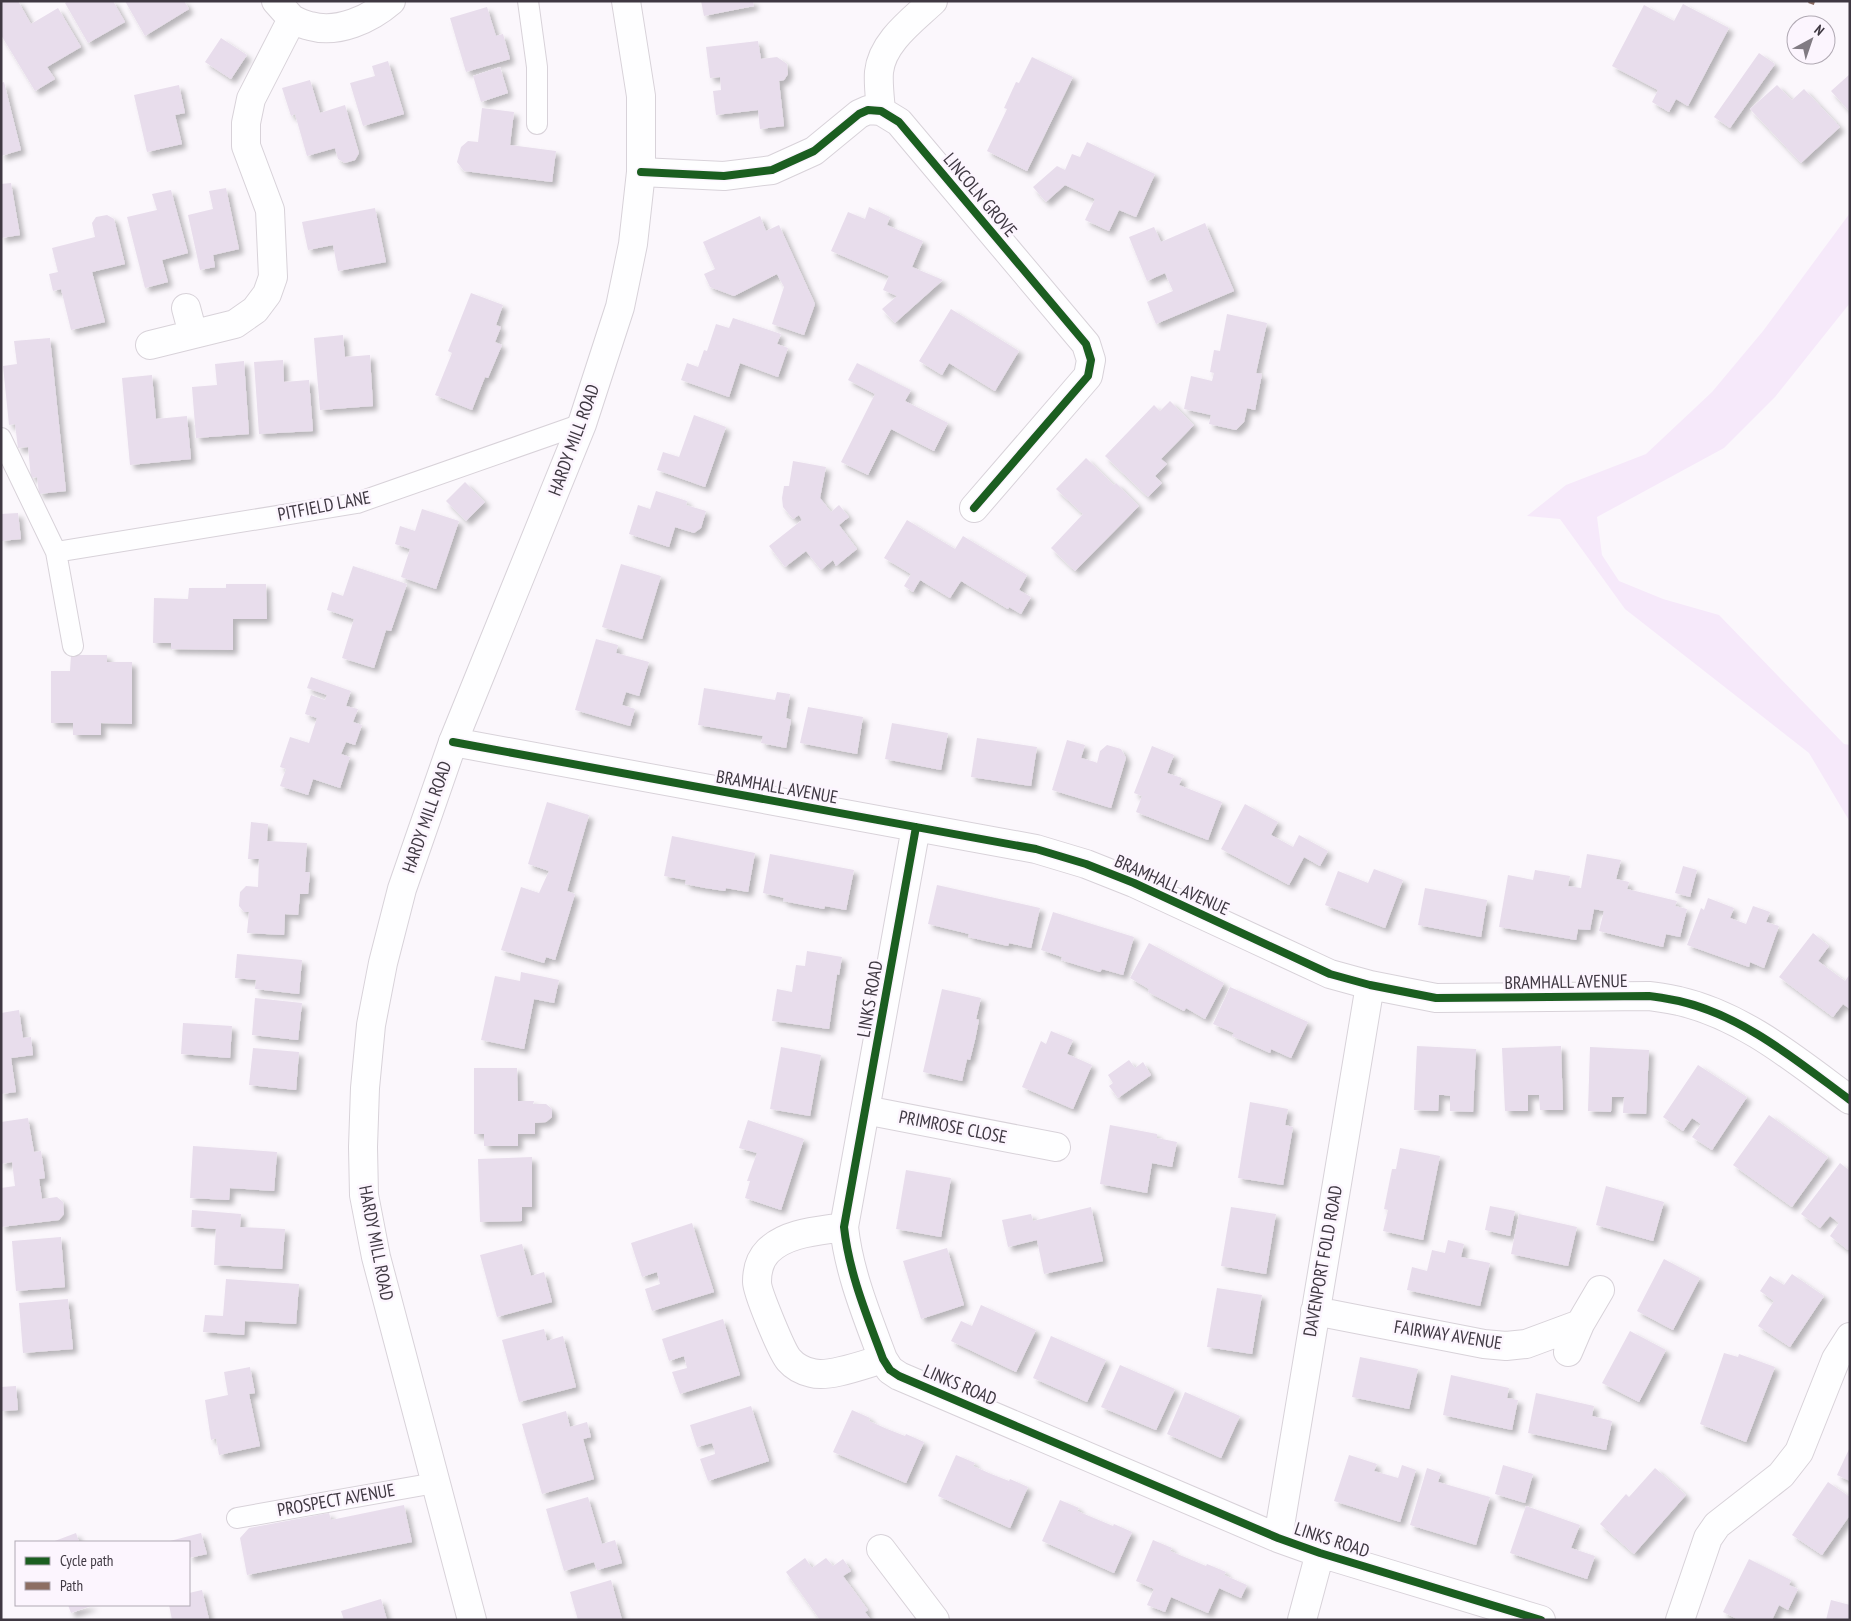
<svg xmlns="http://www.w3.org/2000/svg" width="1851" height="1621" font-family="'PT Sans Narrow',sans-serif">
<style>
.green{fill:#f6e9fa}
.building{fill:#e8ddec;filter:url(#shadow)}
.lines{fill:none;stroke-linecap:round;stroke-linejoin:round}
.service-casing{stroke:#d8d2d9;stroke-width:22}
.minor-casing{stroke:#d8d2d9;stroke-width:30}
.secondary-casing{stroke:#d8d2d9;stroke-width:30}
.service{stroke:#fefeff;stroke-width:20}
.minor{stroke:#fefeff;stroke-width:28}
.secondary{stroke:#fefeff;stroke-width:28}
.quiet{stroke:#8d6e63;stroke-width:6;stroke-dasharray:12 6;stroke-linecap:butt}
.cycleway-casing{stroke:#fcf5fe;stroke-width:11}
.cycleway{stroke:#1b5e20;stroke-width:8}
.labels{text-anchor:middle;stroke-width:5;stroke-linejoin:round;paint-order:stroke}
.street-label{font-size:18px;fill:#3f3842;stroke:#fcf5fe}
</style>
<defs>
<filter id="shadow"><feDropShadow dx="4.5" dy="4.5" stdDeviation="2.5" flood-color="#0004"/></filter>
</defs>
<rect width="100%" height="100%" fill="#fbf7fc"/>
<path class="green" d="M1850,213V303L1775,397L1724,448L1597,517L1602,555L1619,581L1663,599L1719,615L1844,744L1850,745V822L1809,753L1625,609L1560,519L1527,516L1566,485L1646,454L1712,392L1763,331Z"/>
<path class="building" d="M1,1H18L31,24L58,8L81,47L47,67L55,79L35,91L1,35Z
M68,1H113L125,22L88,43L65,3Z
M125,1H184L189,9L145,36Z
M701,1H753L754,6L704,16Z
M1683,4L1729,28L1688,106L1676,99L1669,112L1652,102L1658,90L1612,66L1644,5L1674,21Z
M487,7L496,36L503,34L510,59L466,72L450,18Z
M221,38L247,55L231,79L205,62Z
M758,41L761,59L777,57L787,64L788,74L784,80L779,81L784,126L760,129L758,110L716,115L713,91L721,90L720,77L710,78L706,47Z
M1759,53L1775,64L1730,128L1714,117Z
M1032,57L1073,77L1027,171L987,151L1007,109L1004,108L1016,82L1019,83Z
M388,61L404,114L363,126L350,83L375,76L372,66Z
M500,67L508,93L481,102L473,76Z
M1850,74V112L1831,91Z
M310,80L320,113L345,105L359,153L355,160L345,163L338,159L335,148L307,156L295,114L291,116L282,88Z
M4,82L21,150L1,156V83Z
M179,85L185,113L175,115L182,144L147,152L134,95Z
M1777,85L1792,100L1804,89L1840,127L1801,163L1750,109Z
M482,108L514,112L510,145L556,151L552,182L464,171L457,162L461,147L468,141L478,142Z
M1087,142L1155,174L1136,217L1119,210L1109,231L1085,220L1095,199L1065,185L1046,202L1033,187L1057,166L1065,170L1072,154L1080,157Z
M11,183L20,235L1,238V184Z
M226,188L239,249L213,255L215,267L200,270L188,215L213,209L209,191Z
M171,190L188,253L162,260L168,282L145,288L127,217L157,210L152,194Z
M869,207L890,217L887,225L923,241L912,267L943,280L895,323L882,309L897,296L883,290L889,276L831,251L848,212L865,219Z
M375,208L386,262L338,271L333,245L308,250L302,222Z
M107,215L114,219L125,264L92,272L105,322L71,330L61,289L53,291L49,274L58,272L52,248L95,237L92,223L96,217Z
M760,216L766,231L779,225L815,304L804,335L772,324L784,287L777,274L734,296L710,287L704,274L715,269L703,242Z
M1205,223L1234,291L1156,324L1147,302L1173,291L1165,273L1147,281L1129,237L1154,227L1161,242Z
M471,293L503,305L496,325L501,327L495,342L502,345L488,378L485,377L472,410L435,395L452,353L448,351Z
M951,309L1019,351L995,391L949,363L942,375L919,361Z
M1227,314L1267,323L1256,373L1262,374L1255,410L1247,408L1244,422L1236,430L1209,424L1211,415L1184,409L1191,376L1212,381L1214,373L1210,372L1214,350L1220,351Z
M733,318L781,334L777,344L788,348L778,377L740,363L729,397L681,380L687,363L698,367L704,350L707,351L716,324L729,328Z
M343,335L345,357L370,355L373,406L320,410L314,338Z
M50,338L66,491L39,494L37,477L31,478L28,447L18,448L15,424L9,425L3,366L17,364L14,341Z
M283,360L284,382L309,380L313,431L259,434L254,362Z
M244,361L249,434L196,438L192,387L217,385L215,364Z
M857,363L911,390L905,401L948,423L934,451L891,429L868,475L841,462L875,394L848,380Z
M152,375L156,419L187,416L191,459L130,465L122,378Z
M1170,401L1194,425L1161,459L1167,464L1155,476L1162,483L1148,497L1105,456L1154,405L1160,411Z
M694,415L726,427L705,487L657,470L663,452L679,457Z
M1086,458L1114,485L1116,483L1139,506L1075,571L1051,548L1083,514L1056,489Z
M793,461L826,467L820,498L831,512L839,505L849,517L839,525L857,549L836,566L833,560L821,570L806,551L785,567L769,546L802,520L799,515L793,519L783,507L782,498L784,486H789Z
M465,482L485,502L466,521L446,501Z
M656,491L687,501L686,505L706,511L701,528L694,533L675,527L669,547L629,534L638,505L650,509Z
M422,509L459,521L436,589L401,577L410,549L395,544L400,526L415,531Z
M18,513L21,539L1,541V514Z
M907,520L955,549L963,536L1027,575L1019,590L1031,597L1021,614L1009,607L1008,609L961,581L950,598L920,580L913,592L904,586L911,574L884,558Z
M621,564L661,576L642,639L602,627Z
M353,566L407,584L391,631L386,630L374,668L342,658L354,619L327,610L332,592L343,596Z
M226,584H266L267,619H233V650L171,649V643H153L154,598L188,599L189,588H226Z
M596,639L618,645L616,653L649,662L639,696L626,692L622,705L635,709L630,726L575,710Z
M71,655H107V662H132V724L101,723V735H73V723H51V671H70Z
M311,677L351,691L346,706L358,709L353,722L362,725L355,745L346,742L341,754L350,757L340,788L313,779L308,795L280,786L286,769L280,767L290,737L309,743L317,718L305,714L311,695L325,700L327,695L307,688Z
M704,688L775,700L777,692L790,694L786,718L791,720L786,748L761,743L763,736L698,725Z
M808,707L863,717L857,754L800,743Z
M892,723L948,733L941,770L885,759Z
M977,738L1037,747L1031,786L971,777Z
M1067,740L1085,745L1081,758L1095,762L1097,763L1100,751L1107,745L1121,749L1126,758L1111,808L1052,790Z
M1152,746L1174,755L1167,773L1182,778L1179,785L1222,802L1208,840L1136,812L1142,796L1134,793Z
M547,802L589,815L567,891L575,894L555,960L546,957L544,963L501,950L521,887L539,893L549,871L528,864Z
M1245,804L1278,822L1271,835L1293,847L1299,835L1328,851L1320,866L1304,857L1289,885L1221,849Z
M251,822L268,824L267,841L307,843L305,872H310L308,894H300L298,915L285,914L284,935L247,933L249,912H244L239,906L240,892L246,886L258,887L259,859H248Z
M672,836L755,853L748,892L726,888L725,891L705,888L685,884L686,880L664,876Z
M770,854L854,870L846,910L825,906L824,909L783,901L784,898L763,893Z
M1587,854L1621,860L1616,879L1629,882L1627,889L1677,901L1675,906L1687,909L1680,937L1666,934L1663,947L1599,931L1604,911L1594,909L1590,930L1578,929L1576,940L1499,927L1508,875L1533,880L1535,870L1570,876L1568,886L1581,888Z
M1683,866L1697,870L1690,897L1675,893Z
M1374,869L1403,880L1385,928L1325,905L1338,871L1368,883Z
M937,885L1040,908L1031,948L1009,943L1008,946L968,937L969,934L928,924Z
M1425,888L1487,900L1481,937L1418,925Z
M1708,898L1734,908L1730,918L1746,924L1753,906L1770,912L1766,922L1779,926L1764,968L1750,962L1749,967L1687,945L1701,908L1704,910Z
M1053,912L1134,937L1123,975L1102,969L1100,972L1061,960L1062,957L1041,950Z
M1813,933L1829,946L1818,961L1845,981L1850,974V1009L1843,1004L1833,1017L1779,977Z
M1149,943L1224,983L1205,1019L1186,1008L1184,1011L1148,992L1149,989L1130,978Z
M807,951L842,957L839,975L837,974L829,1029L772,1021L777,989L792,992L796,965L805,966Z
M237,954L302,960L299,994L255,989L256,980L235,978Z
M521,972L559,980L554,1003L534,999L524,1049L481,1040L495,976L520,981Z
M1230,987L1308,1022L1291,1058L1271,1049L1270,1053L1232,1036L1234,1033L1213,1024Z
M942,989L981,998L976,1019L979,1020L975,1040L970,1060L967,1059L962,1081L923,1072Z
M255,998L302,1003L298,1040L252,1035Z
M19,1010L23,1038L31,1037L33,1055L11,1058L16,1092L1,1094V1013Z
M183,1023L232,1026L230,1058L181,1054Z
M1051,1031L1073,1040L1067,1054L1092,1065L1073,1109L1022,1087L1041,1041L1046,1044Z
M1417,1046L1476,1049L1473,1112L1450,1111V1096L1444,1095H1439L1438,1111L1414,1110Z
M1561,1046L1563,1110H1540L1539,1095H1528V1111H1505L1502,1048Z
M781,1047L821,1055L810,1116L770,1109Z
M1590,1047L1649,1050L1646,1114L1623,1113L1624,1097H1612L1611,1112L1588,1111Z
M253,1048L299,1052L296,1090L249,1085Z
M1129,1060L1135,1068L1143,1062L1151,1075L1118,1098L1109,1086L1113,1083L1108,1075Z
M1698,1065L1747,1097L1712,1150L1692,1137L1701,1124L1692,1118L1683,1131L1663,1117Z
M474,1068H517L518,1101H534L533,1104H546L552,1109V1117L546,1122L535,1123V1134H518V1146H484V1134H474Z
M1250,1102L1288,1109L1285,1125L1293,1127L1283,1185L1238,1178Z
M1769,1115L1828,1157L1792,1207L1733,1165Z
M28,1118L34,1152L41,1151L45,1178L39,1179L42,1199L57,1197L63,1202L64,1214L59,1220L1,1227V1188L15,1186L12,1162L1,1164V1122Z
M748,1120L804,1139L781,1210L745,1198L750,1181H747L757,1153L739,1148Z
M1110,1125L1157,1134V1138L1177,1142L1172,1167L1152,1163L1147,1193L1100,1184Z
M193,1146L277,1152L274,1191L230,1188L229,1200L190,1198Z
M1400,1148L1440,1156L1423,1240L1383,1231L1388,1210L1384,1209L1392,1169H1396Z
M532,1157V1207H522V1221L480,1222L478,1159Z
M1840,1163L1850,1171V1247L1848,1250L1830,1236L1839,1223L1830,1216L1820,1228L1801,1214Z
M906,1170L951,1178L941,1237L896,1229Z
M1606,1186L1664,1202L1653,1241L1596,1225Z
M1490,1206L1515,1211L1510,1236L1485,1230Z
M1091,1207L1103,1261L1044,1274L1037,1240L1008,1247L1002,1220L1031,1214L1033,1221Z
M1231,1207L1276,1214L1266,1274L1221,1266Z
M192,1210L241,1214L240,1227L285,1229L282,1269L214,1265L216,1229L191,1227Z
M1519,1214L1577,1227L1568,1266L1511,1254Z
M692,1223L714,1292L652,1311L645,1289L660,1284L657,1272L642,1277L631,1243Z
M61,1237L65,1287L16,1291L12,1241Z
M1448,1240L1464,1244L1461,1257L1490,1263L1480,1306L1407,1290L1412,1267L1427,1271L1432,1250L1445,1253Z
M522,1244L531,1276L544,1272L552,1302L497,1317L480,1255Z
M947,1248L964,1305L921,1319L903,1261Z
M1664,1259L1700,1278L1673,1330L1637,1311Z
M1792,1274L1824,1296L1790,1347L1758,1326L1774,1301L1760,1291L1770,1276L1784,1285Z
M226,1279L299,1284L296,1324L245,1321L244,1335L203,1332L205,1315L223,1316Z
M1217,1288L1262,1295L1252,1354L1207,1347Z
M68,1299L73,1349L23,1353L19,1303Z
M981,1305L1036,1330L1016,1372L951,1341L961,1321L972,1326Z
M723,1319L740,1375L680,1394L672,1372L687,1368L684,1356L669,1361L662,1339Z
M544,1329L547,1341L563,1336L576,1387L519,1402L502,1340Z
M1630,1331L1666,1350L1639,1402L1602,1383Z
M1051,1336L1106,1360L1087,1402L1033,1378Z
M1724,1353L1738,1357L1739,1354L1775,1367L1746,1442L1700,1424Z
M1360,1357L1418,1369L1409,1409L1352,1397Z
M1120,1365L1175,1389L1156,1430L1101,1407Z
M250,1367L255,1393L249,1394L260,1446L219,1455L216,1438L211,1440L205,1400L228,1395L224,1372Z
M1451,1375L1509,1388L1507,1398L1518,1400L1512,1430L1443,1415Z
M16,1386L18,1410L1,1411V1387Z
M1185,1392L1240,1416L1221,1458L1167,1434Z
M1536,1393L1594,1406L1592,1416L1612,1421L1606,1450L1528,1433Z
M751,1406L769,1461L708,1481L700,1459L715,1454L714,1448L712,1443L697,1447L690,1425Z
M852,1410L870,1418L869,1421L887,1429L905,1436L906,1434L924,1442L906,1483L833,1452Z
M566,1411L570,1427L587,1422L591,1437L583,1439L594,1479L542,1494L522,1424Z
M1850,1447V1481L1837,1475Z
M956,1455L975,1463L973,1466L991,1474L1009,1481L1010,1479L1028,1487L1010,1528L938,1496Z
M1349,1455L1377,1464L1374,1471L1398,1478L1402,1465L1416,1470L1400,1522L1334,1501Z
M1503,1465L1533,1474L1525,1503L1495,1494Z
M1427,1468L1441,1473L1438,1482L1490,1497L1476,1545L1410,1525Z
M1655,1468L1686,1495L1634,1554L1600,1524L1626,1494L1629,1497Z
M1828,1482L1850,1497V1515L1822,1555L1792,1535Z
M588,1497L602,1544L615,1540L622,1563L597,1570L594,1562L564,1571L546,1509Z
M1060,1500L1079,1508L1077,1511L1113,1526L1114,1524L1132,1532L1114,1573L1042,1541Z
M404,1505L412,1542L247,1575L240,1538L249,1528L329,1513L331,1520Z
M1526,1506L1580,1525L1571,1548L1595,1556L1587,1579L1510,1553Z
M76,1533L79,1542H52Z
M201,1533L207,1554L189,1558V1542H166Z
M1153,1540L1172,1548L1170,1551L1206,1566L1207,1564L1226,1572L1224,1575L1247,1585L1241,1598L1219,1588L1208,1613L1171,1597L1165,1612L1147,1605L1154,1589L1136,1581Z
M805,1558L812,1568L826,1558L833,1566L843,1559L851,1571L843,1576L868,1610L865,1612L871,1620H820L786,1572Z
M1749,1559L1791,1580L1789,1585L1798,1589L1788,1610L1779,1605L1772,1620H1739L1723,1612Z
M611,1580L622,1620H578L570,1592Z
M202,1590L209,1619L172,1620L169,1605H189V1593Z
M381,1599L387,1620H344L341,1611Z
M1831,1600L1850,1605V1620H1826Z
M68,1605H94L71,1613Z"/>
<g class="lines">
<g class="service-casing">
<path id="service" d="M528,1L537,67V124
M1,438L56,552L73,646
M56,552L357,503L582,424
M237,1518L435,1483"/>
</g>
<g class="minor-casing">
<path id="minor" d="M276,1L292,19
M881,111C880,98 878,84 879,72C882,42 913,20 933,1
M641,172L724,176L772,170L814,151L859,114L868,110L881,111L899,122L1086,344L1091,360L1088,376L974,508
M186,308L193,334
M150,345L235,324L255,310L267,294L273,277L270,210L246,146V123L251,99L292,19C298,22 304,25 310,26C338,34 370,19 391,1
M453,742L1036,849L1086,864L1134,883L1330,974L1370,985L1436,998L1649,996C1659,997 1669,999 1679,1001C1744,1016 1797,1061 1850,1100
M916,827L844,1227C849,1273 867,1316 883,1359L890,1370L899,1376L1278,1538L1320,1553L1541,1620
M865,1110L1056,1147
M844,1227C820,1231 787,1232 768,1251C760,1259 757,1271 757,1282C757,1292 782,1352 789,1360C795,1367 803,1371 812,1373C829,1378 865,1364 883,1359
M1315,1311L1484,1344L1506,1346L1526,1344L1580,1324
M1568,1352L1580,1324L1600,1290
M1278,1538L1370,985
M881,1549L935,1620
M1302,1620L1320,1553
M1680,1620L1708,1538L1717,1525L1781,1475L1799,1452L1836,1359L1850,1337"/>
</g>
<g class="secondary-casing">
<path id="secondary" d="M472,1620L376,1257L364,1195L363,1147L365,1088L371,1025L383,963L402,889L453,742L582,424L620,307L633,244L641,172V96L626,1"/>
</g>
<use href="#service" class="service"/>
<use href="#minor" class="minor"/>
<use href="#secondary" class="secondary"/>
<path class="quiet" d="M1811,4L1812,1"/>
<g class="cycleway-casing">
<path id="cycleway" d="M641,172L724,176L772,170L814,151L859,114L868,110L881,111L899,122L1086,344L1091,360L1088,376L974,508
M453,742L1036,849L1086,864L1134,883L1330,974L1370,985L1436,998L1649,996C1659,997 1669,999 1679,1001C1744,1016 1797,1061 1850,1100
M916,827L844,1227C849,1273 867,1316 883,1359L890,1370L899,1376L1278,1538L1320,1553L1541,1620"/>
</g>
<use href="#cycleway" class="cycleway"/>
</g>
<g class="labels">
<g class="street-label">
<text transform="translate(980 195) rotate(50)" y="6">LINCOLN GROVE</text>
<text transform="translate(574 440) rotate(-70)" y="6">HARDY MILL ROAD</text>
<text transform="translate(324 506) rotate(-11)" y="6">PITFIELD LANE</text>
<text transform="translate(777 787) rotate(10)" y="6">BRAMHALL AVENUE</text>
<text transform="translate(427 817) rotate(-71)" y="6">HARDY MILL ROAD</text>
<text transform="translate(1172 885) rotate(24)" y="6">BRAMHALL AVENUE</text>
<text transform="translate(1566 982) rotate(-1)" y="6">BRAMHALL AVENUE</text>
<text transform="translate(870 999) rotate(-80)" y="6">LINKS ROAD</text>
<text transform="translate(953 1127) rotate(11)" y="6">PRIMROSE CLOSE</text>
<text transform="translate(376 1243) rotate(79)" y="6">HARDY MILL ROAD</text>
<text transform="translate(1323 1261) rotate(-80)" y="6">DAVENPORT FOLD ROAD</text>
<text transform="translate(1448 1335) rotate(9)" y="6">FAIRWAY AVENUE</text>
<text transform="translate(960 1385) rotate(23)" y="6">LINKS ROAD</text>
<text transform="translate(336 1500) rotate(-10)" y="6">PROSPECT AVENUE</text>
<text transform="translate(1332 1540) rotate(18)" y="6">LINKS ROAD</text>
</g>
</g>
<rect width="1851" height="1621" fill="none" stroke="#3f3842" stroke-width="5"/>
<rect x="15" y="1541" width="175" height="65" fill="#fcf5fe" stroke="#b0a9b3"/>
<rect x="25" y="1557" width="25" height="8" fill="#1b5e20" stroke="#b0a9b3"/>
<text x="60" y="1566" font-size="15" fill="#3f3842">Cycle path</text>
<rect x="25" y="1582" width="25" height="8" fill="#8d6e63" stroke="#b0a9b3"/>
<text x="60" y="1591" font-size="15" fill="#3f3842">Path</text>
<g transform="translate(1811 40) rotate(40)"><circle r="24" fill="#fcf5fe" stroke="#b0a9b3"/>
<path d="M0-4L9 19L0 12L-9 19Z" fill="#817b83"/>
<text y="-8" font-size="14" font-weight="bold" text-anchor="middle" fill="#3f3842">N</text>
</g>
</svg>
